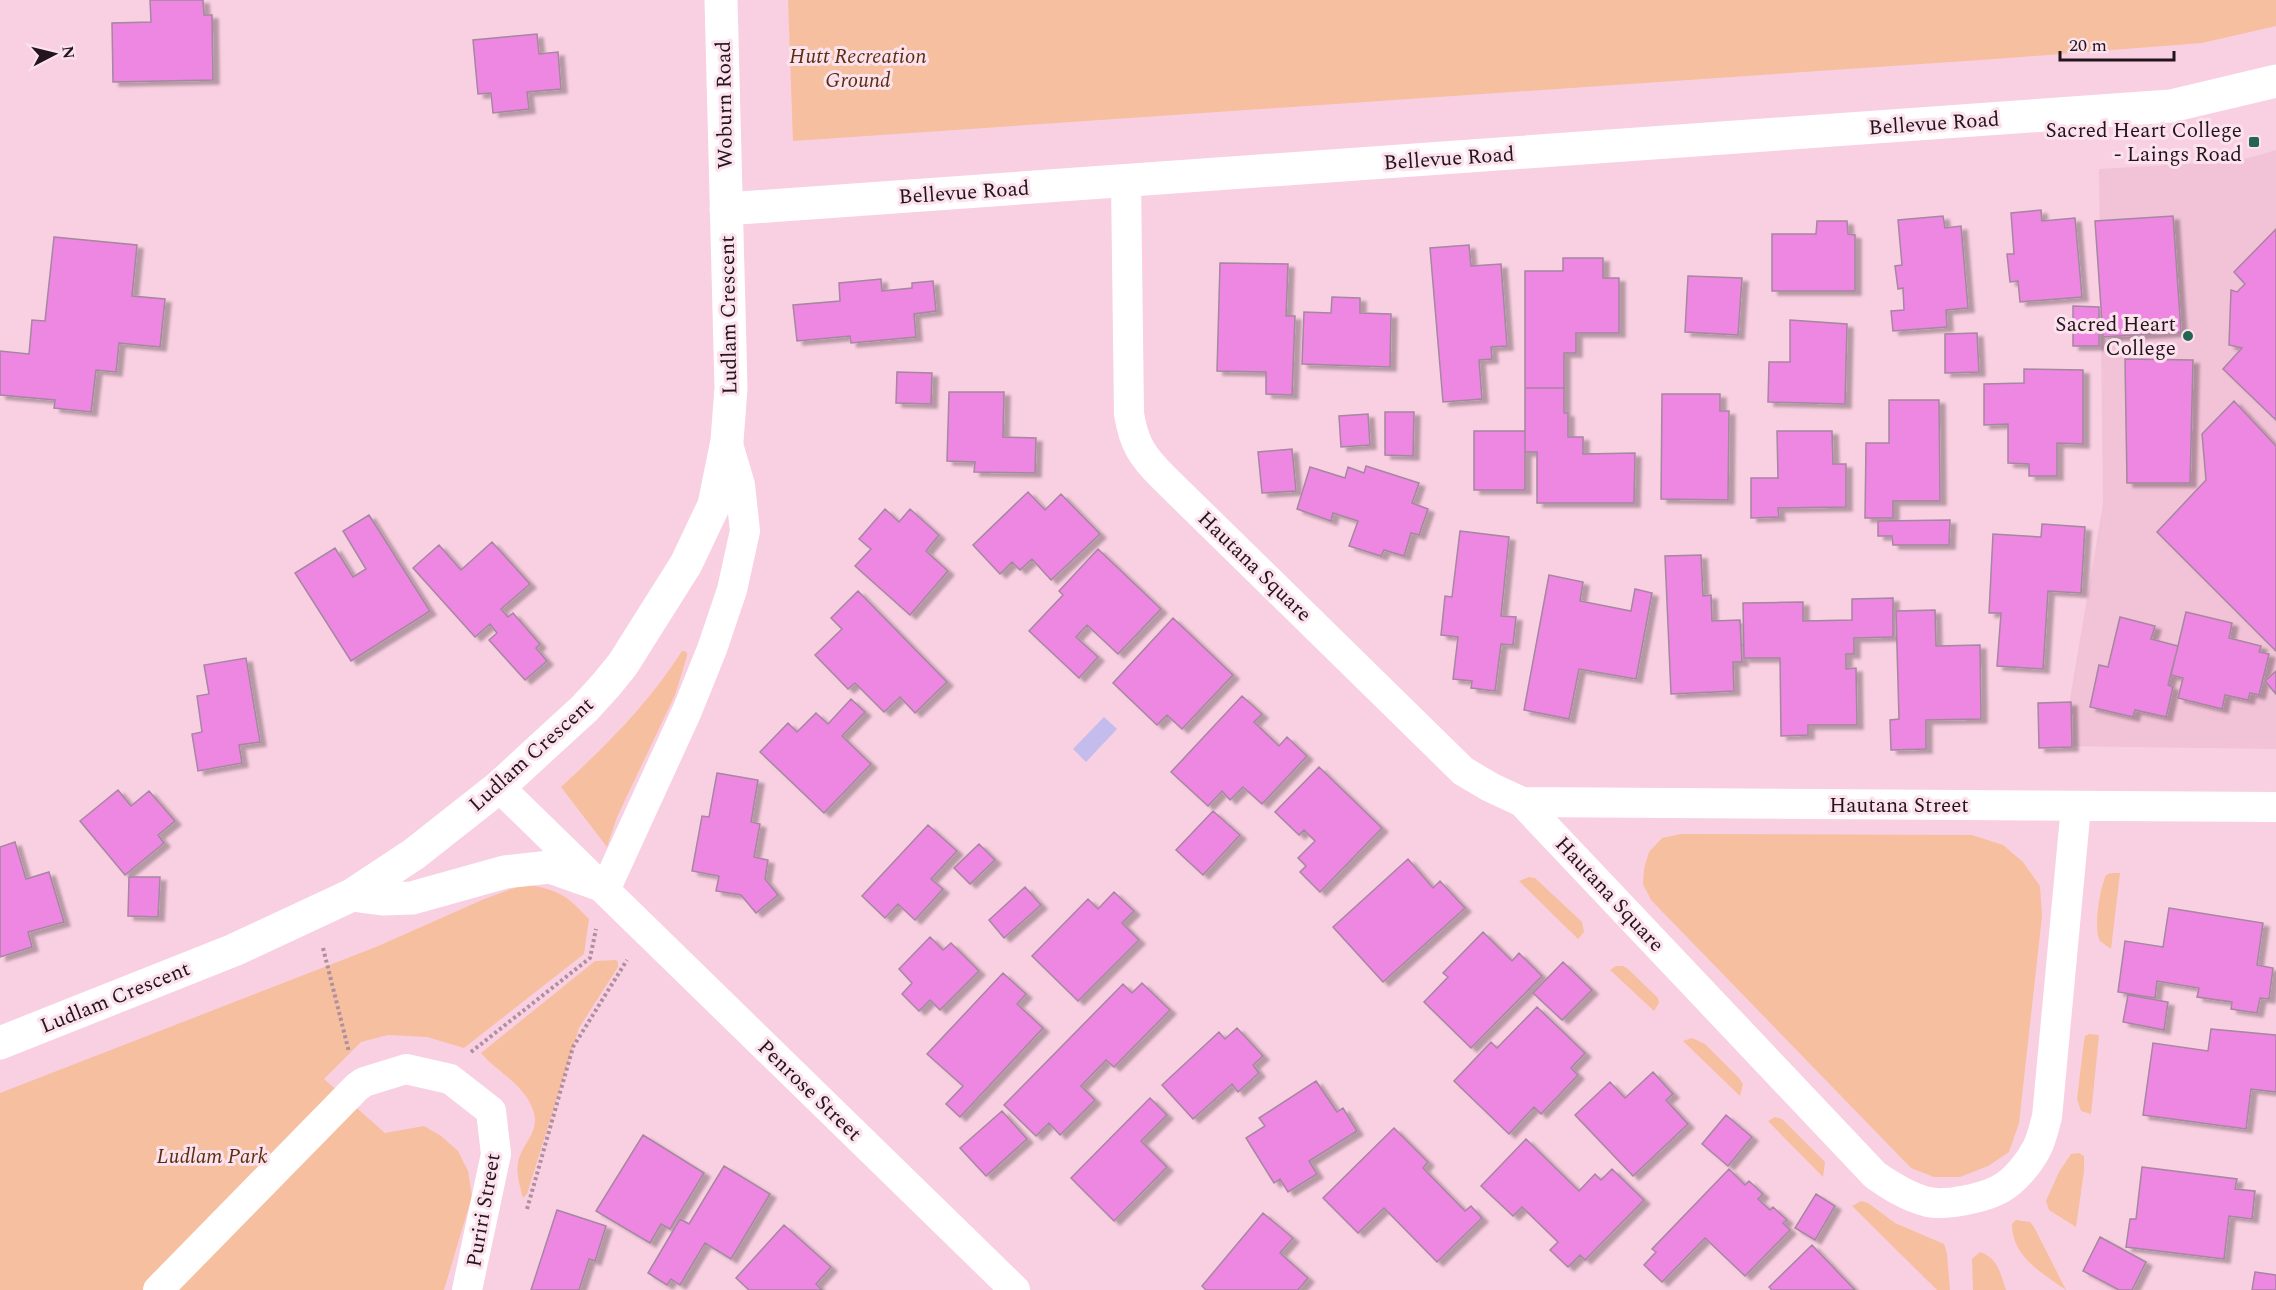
<svg xmlns="http://www.w3.org/2000/svg" width="2276" height="1290" font-family="Spectral,serif">
<style>
.built{fill:#f2c2d6}
.green{fill:#f6bf9f}
.water{fill:#c3bcec}
.building{fill:#ed87e1;stroke:#a587a0;stroke-width:1.5;filter:url(#shadow)}
.lines{fill:none;stroke-linecap:round;stroke-linejoin:round}
.path{stroke:#af8f9d;stroke-width:4;stroke-dasharray:3 3;stroke-linecap:butt}
.street{stroke:#fff;stroke-width:30}
.secondary{stroke:#fff;stroke-width:33}
.poi-dot{fill:#246452;stroke:#fce2ed;stroke-width:2}
.labels{text-anchor:middle;stroke-width:6;stroke-linejoin:round;paint-order:stroke}
.park-label{font-size:21px;font-style:italic;fill:#5b2e0f;stroke:#fce2ed}
.street-label{font-size:21px;fill:#24151c;stroke:#fce2ed}
.poi-label{font-size:21px;fill:#24151c;stroke:#fce2ed;text-anchor:end}
</style>
<defs>
<filter id="shadow"><feDropShadow dx="6" dy="4" stdDeviation="1.5" flood-color="#0004"/></filter>
</defs>
<rect width="100%" height="100%" fill="#f9d0e1"/>
<path class="built" d="M2276,150V749L2062,746L2103,504L2099,169L2238,161Z"/>
<path class="green" d="M788,0H2276V26L2202,43L1995,59L793,141Z
M682,651L687,652V656L675,695L617,817L607,847L561,787C606,746 649,703 682,651Z
M1681,834L1972,835L2003,845L2023,862L2040,886L2042,916L2019,1123L2009,1152L1988,1166L1960,1177H1934L1911,1168L1651,900L1643,884L1644,869L1649,852L1662,838Z
M2111,873H2120L2111,949L2100,941C2093,928 2100,888 2106,875Z
M1529,877L1535,878L1582,922L1584,932L1578,939L1519,881Z
M525,884C560,891 564,893 589,919L584,954L464,1048L427,1037L388,1035L361,1042L324,1079L385,1133L424,1126L441,1136L458,1151L468,1171L472,1196L444,1290H0V1093L376,947L482,900Z
M616,960L618,962V967L579,1028L527,1194L523,1198C520,1187 516,1173 518,1162C522,1143 541,1132 533,1110C525,1085 497,1072 481,1053L595,961Z
M1616,966H1623L1628,969L1658,998L1659,1003L1654,1011L1610,970Z
M2089,1034L2099,1035L2091,1114L2081,1111L2077,1099L2084,1041L2085,1036Z
M1692,1038L1705,1044L1739,1078L1743,1084L1740,1096L1683,1041Z
M1775,1117L1782,1119L1825,1162L1823,1177L1768,1121Z
M2079,1153L2084,1156V1171L2076,1227L2049,1210L2046,1201L2059,1172L2071,1154Z
M1861,1201L1868,1203L1895,1223L1944,1244L1947,1254L1950,1290H1937L1852,1206Z
M2016,1220L2030,1222L2034,1227L2066,1290C2042,1273 2012,1257 2012,1224Z
M1980,1252C1998,1258 2000,1273 2006,1290H1973L1972,1259Z"/>
<path class="water" d="M1104,717L1117,729L1086,762L1073,749Z"/>
<path class="building" d="M150,0H203L204,15H212L213,80L113,82L112,23L151,22Z
M537,34L539,54L558,52L561,89L527,92L529,109L493,113L491,93L478,94L473,40Z
M2041,210L2042,221L2075,218L2082,297L2020,302L2018,281L2010,282L2007,254H2014L2011,213Z
M1943,216L1945,228L1961,226L1968,308L1946,310L1947,327L1893,331L1891,311L1904,310L1903,288L1898,289L1895,266L1902,265L1898,220Z
M2173,216L2181,332L2103,337L2095,221Z
M1817,221H1847L1848,234L1855,235V291H1772V234H1816Z
M2276,229V420L2223,369L2242,348L2229,345L2231,290L2237,292L2245,284L2234,272Z
M54,237L137,245L132,296L165,299L160,347L119,343L116,372L96,370L91,412L54,408L55,400L0,395V351L29,354L32,320L45,321Z
M1469,245L1471,266L1501,264L1507,346L1491,347L1492,359L1479,360L1482,399L1443,402L1430,248Z
M1563,258H1603V278H1619V333H1576V353H1564V388H1525V271H1563Z
M1220,263L1288,264L1286,316H1295L1292,395L1266,394V372L1217,371Z
M1688,276L1742,278L1738,335L1685,332Z
M881,279L882,291L912,288V283L933,281L936,311L914,314L916,337L851,343L850,336L797,341L793,305L840,301L839,283Z
M1332,297L1360,298V313L1391,314L1390,367L1302,364L1304,312L1331,313Z
M2073,306L2099,307V346H2073Z
M1790,320L1847,324L1845,404L1768,402L1769,362H1790Z
M1977,333L1979,372L1945,373V334Z
M2125,359L2193,360L2190,483H2127Z
M2024,369L2083,370V444L2057,443V476H2029V464L2008,463V424L1984,425V384L2024,383Z
M897,372L932,373L931,404L896,403Z
M1525,388H1564V413H1568V437H1583V454L1635,453L1634,503H1537V452H1525Z
M949,392H1004L1003,437L1036,438L1035,473L974,472L975,462L947,461Z
M1662,394H1720V411H1729L1728,500L1661,499Z
M1889,400H1939L1940,501H1893V518H1865L1866,443H1889Z
M2234,401L2276,446V651L2157,532L2206,480L2202,434Z
M1385,412H1414L1413,456L1385,455Z
M1368,414L1370,445L1341,447L1339,416Z
M1474,431H1525V490H1474Z
M1777,431H1832L1833,464H1846V507L1778,508L1779,517L1751,518V478H1778Z
M1292,449L1296,491L1262,493L1258,452Z
M1366,466L1419,483L1412,503L1428,509L1419,535L1411,533L1404,556L1384,550L1381,556L1349,546L1358,521L1333,513L1331,521L1297,509L1310,467L1345,478L1348,467L1364,473Z
M1028,492L1045,510L1061,494L1100,534L1051,580L1032,559L1020,570L1012,562L1000,574L973,545Z
M885,509L899,522L910,509L939,535L926,551L948,571L910,615L855,566L871,549L859,539Z
M369,515L430,611L351,661L295,573L335,548L353,577L366,569L343,531Z
M1950,520L1949,545H1893L1892,536H1878V521Z
M2042,524L2085,527L2081,593L2048,591L2043,669L1997,666L2001,613H1989L1993,534L2041,537Z
M1460,531L1509,537L1501,616L1516,617L1513,645L1501,644L1495,691L1471,688L1472,681L1453,679L1458,637L1441,635L1445,596L1452,597Z
M492,542L530,584L501,609L508,617L513,613L540,644L536,648L547,661L525,680L489,640L497,633L490,624L475,637L413,568L439,545L461,570Z
M1098,549L1161,609L1118,654L1087,625L1076,637L1098,657L1079,678L1029,631L1063,595L1059,591Z
M1701,555L1703,596L1711,595L1712,621L1740,620L1742,662H1733L1734,691L1671,694L1665,556Z
M1549,575L1583,582L1580,601L1631,611L1635,589L1652,593L1636,679L1579,669L1569,719L1524,710Z
M858,591L947,682L915,713L900,697L884,712L855,683L848,689L815,655L842,629L831,618Z
M1893,598V637L1854,638V654H1846V669L1856,668L1857,725H1808V735L1781,736L1780,658H1744L1743,603L1803,602V621L1852,620V599Z
M1935,610L1936,646L1980,645L1981,719L1926,720V749L1891,750L1890,720L1899,719L1896,611Z
M2186,612L2232,623L2229,638L2261,646L2259,652L2269,654L2259,695L2250,693L2248,700L2225,695L2222,709L2178,698L2183,678L2171,675Z
M2120,617L2155,626L2151,639L2178,646L2168,685L2173,687L2166,717L2135,710L2133,717L2090,707L2099,665L2108,667Z
M1173,618L1233,675L1182,729L1167,715L1157,725L1113,683Z
M246,658L260,742L239,745L242,763L198,771L192,734L202,732L197,696L209,694L204,665Z
M2276,671V694L2265,681Z
M1242,696L1262,714L1254,722L1279,746L1287,737L1307,756L1262,804L1243,787L1230,800L1222,791L1208,806L1171,772Z
M851,699L865,712L842,736L871,764L824,813L760,752L788,723L797,732L816,713L828,724Z
M2071,702L2072,747L2039,748L2038,703Z
M1319,767L1382,828L1320,892L1300,872L1306,866L1298,858L1315,841L1304,830L1299,835L1275,812Z
M717,773L758,780L751,822L760,824L754,857L768,860L765,879L778,895L756,913L741,895L716,891L719,876L692,871L702,816L709,817Z
M118,790L131,806L149,791L175,821L158,835L164,843L125,875L80,821Z
M1213,811L1240,835L1203,875L1176,850Z
M928,825L957,851L931,879L943,889L915,920L898,904L885,918L862,896Z
M15,842L26,879L49,872L64,922L28,932L32,947L0,957V847Z
M979,844L995,860L970,884L954,868Z
M1408,859L1433,888L1440,881L1465,908L1383,982L1333,927Z
M129,877H160L158,917L128,916Z
M1025,887L1041,905L1004,938L989,920Z
M1114,892L1134,911L1122,923L1139,940L1078,1001L1032,956L1088,899L1098,909Z
M2169,908L2263,923L2257,965L2273,968L2269,999L2260,998L2257,1013L2231,1009L2232,1002L2197,997L2199,988L2157,981L2155,998L2118,992L2125,941L2163,947Z
M1483,932L1512,961L1519,953L1542,976L1471,1048L1424,1002L1448,977L1443,973Z
M930,937L943,950L951,943L979,971L940,1010L930,1000L919,1011L902,994L912,983L899,969Z
M1563,962L1592,990L1562,1020L1533,993Z
M1003,973L1026,994L1017,1004L1043,1028L960,1117L946,1104L963,1086L927,1054Z
M1142,983L1170,1010L1114,1067L1106,1060L1081,1086L1095,1100L1060,1135L1049,1123L1036,1136L1004,1105L1123,984L1132,993Z
M2128,995L2168,1002L2164,1030L2123,1022Z
M1537,1007L1585,1053L1571,1068L1578,1075L1541,1114L1534,1107L1509,1134L1454,1081L1491,1042L1497,1048Z
M1237,1028L1263,1056L1253,1065L1259,1073L1238,1092L1232,1084L1193,1119L1162,1085L1219,1032L1225,1039Z
M2211,1029L2276,1035V1092L2251,1089L2246,1129L2143,1115L2153,1043L2208,1051Z
M1653,1072L1673,1094L1666,1100L1688,1124L1633,1176L1575,1115L1610,1082L1625,1098Z
M1316,1081L1337,1112L1343,1108L1357,1131L1309,1161L1317,1174L1288,1192L1280,1179L1274,1183L1246,1138L1265,1126L1259,1118Z
M1150,1098L1167,1115L1141,1141L1167,1167L1114,1221L1071,1178Z
M1002,1111L1027,1139L986,1176L960,1148Z
M1726,1115L1752,1137L1728,1166L1702,1144Z
M1394,1128L1428,1162L1423,1168L1465,1211L1471,1206L1482,1218L1437,1262L1384,1208L1358,1233L1323,1198Z
M643,1135L704,1173L670,1229L661,1224L650,1243L596,1211Z
M1526,1139L1579,1191L1595,1174L1601,1180L1612,1169L1644,1200L1585,1260L1580,1255L1568,1267L1550,1250L1558,1242L1522,1207L1513,1216L1481,1186Z
M724,1166L770,1194L731,1259L705,1243L680,1285L671,1279L667,1285L648,1273L680,1219L689,1224Z
M2142,1167L2237,1179L2235,1189L2255,1191L2252,1219L2229,1216L2224,1259L2126,1247L2130,1219H2136Z
M1729,1169L1745,1185L1749,1181L1763,1194L1758,1199L1770,1210L1773,1207L1787,1220L1783,1223L1790,1230L1745,1276L1705,1238L1662,1282L1644,1265L1656,1252L1652,1249Z
M1816,1194L1835,1206L1815,1240L1795,1228Z
M557,1210L606,1226L595,1261L589,1259L579,1290H531Z
M1263,1213L1293,1238L1280,1253L1308,1278L1298,1290H1206L1202,1286Z
M784,1225L831,1267L816,1284L822,1290H749L736,1278Z
M2100,1237L2146,1262L2132,1290H2119L2083,1271Z
M1812,1245L1855,1290H1772L1769,1287Z
M2255,1272L2276,1275V1290H2252Z"/>
<g class="lines">
<path class="path" d="M323,948L349,1052
M471,1052L590,958L596,929
M527,1209L573,1047L627,960"/>
<path class="street" d="M1126,180L1129,414C1134,444 1142,456 1163,477L1463,771L1490,787L1522,802L1875,1175C1892,1187 1908,1197 1928,1202C1946,1206 1984,1198 2000,1189C2015,1181 2030,1162 2037,1148C2042,1138 2044,1127 2047,1117L2076,806
M499,787L1015,1290
M1522,802L2276,807
M605,890L687,711L712,649L732,590L745,531L740,485L727,441
M158,1290L357,1087L364,1082L406,1069L450,1079L491,1111L496,1154L467,1290"/>
<path class="secondary" d="M726,209L2171,106L2276,81
M352,895L382,899L412,898L505,872L550,867L601,885
M0,1043L234,950L352,895L414,854L499,787L585,708L606,685L623,664L686,564L714,505L727,441L731,388L721,0"/>
</g>
<g class="poi-dot">
<rect x="2248" y="136" width="12" height="12" rx="3"/>
<circle cx="2188" cy="336" r="6"/>
</g>
<g class="labels">
<g class="park-label">
<text x="858" y="63">Hutt Recreation<tspan x="858" dy="24">Ground</tspan></text>
<text x="212" y="1163">Ludlam Park</text>
</g>
<g class="street-label">
<text transform="translate(724 105) rotate(-91)" y="7">Woburn Road</text>
<text transform="translate(1934 123) rotate(-4)" y="7">Bellevue Road</text>
<text transform="translate(1449 158) rotate(-4)" y="7">Bellevue Road</text>
<text transform="translate(964 192) rotate(-4)" y="7">Bellevue Road</text>
<text transform="translate(728 315) rotate(-91)" y="7">Ludlam Crescent</text>
<text transform="translate(1255 566) rotate(44)" y="7">Hautana Square</text>
<text transform="translate(531 754) rotate(-42)" y="7">Ludlam Crescent</text>
<text x="1899" y="812">Hautana Street</text>
<text transform="translate(1610 894) rotate(47)" y="7">Hautana Square</text>
<text transform="translate(115 997) rotate(-22)" y="7">Ludlam Crescent</text>
<text transform="translate(810 1090) rotate(44)" y="7">Penrose Street</text>
<text transform="translate(483 1210) rotate(-80)" y="7">Puriri Street</text>
</g>
<g class="poi-label">
<text x="2242" y="137">Sacred Heart College<tspan x="2242" dy="24">- Laings Road</tspan></text>
<text x="2176" y="331">Sacred Heart<tspan x="2176" dy="24">College</tspan></text>
</g>
</g>
<g transform="translate(54 54) rotate(83)" stroke="#fce2ed" stroke-width="4.5" paint-order="stroke">
<path d="M0-4.5L10 22L0 15L-10 22Z" fill="#24151c"/>
<text y="-9" font-size="16" font-weight="bold" text-anchor="middle" fill="#24151c">N</text>
</g>
<path d="M2060 51v9h114v-9" fill="none" stroke="#24151c" stroke-width="3"/>
<text x="2069" y="51" font-size="18" fill="#24151c" stroke="#fce2ed" stroke-width="4.5" paint-order="stroke">20 m</text>
</svg>
